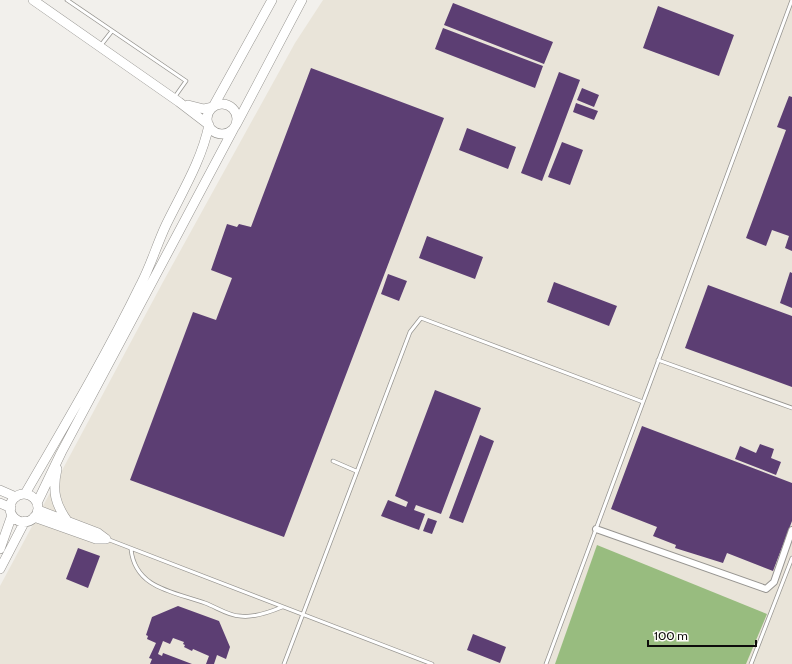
<svg xmlns="http://www.w3.org/2000/svg" width="792" height="664" font-family="Cabin,sans-serif">
<style>
.built{fill:#e9e4d9}
.forest{fill:#98bc7f}
.building{fill:#5c3e73}
.lines{fill:none;stroke-linecap:round;stroke-linejoin:round}
.lane-casing{stroke:#979591;stroke-width:4.5}
.street-casing{stroke:#979591;stroke-width:8}
.secondary-casing{stroke:#979591;stroke-width:10}
.lane{stroke:#fff;stroke-width:3}
.street{stroke:#fff;stroke-width:6}
.secondary{stroke:#fff;stroke-width:9}
</style>
<rect width="100%" height="100%" fill="#f2f0ec"/>
<path class="built" d="M323,0H792V664H0V586L163,282L295,43Z"/>
<path class="forest" d="M597,545L767,614L746,664H555Z"/>
<path class="building" d="M453,3L553,42L544,64L444,25Z
M658,6L734,35L719,76L643,48Z
M443,28L543,66L535,88L435,49Z
M311,68L444,118L284,537L130,480L193,312L216,320L232,278L211,270L227,224L237,227L239,224L251,227Z
M559,72L580,80L542,181L521,173Z
M582,88L599,95L594,107L577,100Z
M789,96L792,97V251L785,248L789,236L772,230L766,246L746,238L786,130L777,127Z
M576,103L598,111L594,120L573,112Z
M467,128L516,147L508,169L459,150Z
M562,142L583,150L570,185L548,177Z
M427,236L483,257L475,279L419,258Z
M790,272L792,273V308L780,303Z
M388,274L407,281L399,301L381,294Z
M554,282L617,306L609,326L547,302Z
M708,285L792,316V387L685,348Z
M435,390L481,408L441,514L416,505L414,510L425,514L419,530L381,516L388,500L406,507L408,502L395,496Z
M642,426L792,483V521L773,571L727,553L723,563L675,548L676,545L653,536L657,527L611,509Z
M480,435L494,441L463,523L449,518Z
M760,444L774,449L771,458L781,462L776,475L735,459L740,446L756,453Z
M428,518L437,521L432,534L423,531Z
M78,548L100,556L88,588L66,579Z
M178,606L219,621L230,647L226,659L217,655L214,664H206L209,656L193,649L192,651L184,647L185,645L183,644L184,642L173,638L170,644L163,641L158,654L162,656L163,653L192,664H150L152,659L149,658L156,643L147,639L148,636L146,635L152,617Z
M473,634L506,647L500,663L467,650Z"/>
<g class="lines">
<g class="lane-casing">
<path id="lane" d="M67,0L186,81L174,98
M101,45L112,31
M658,360L792,408
M333,461L356,471
M107,539L432,664
M131,549C135,589 175,592 205,603C216,607 229,616 240,616C253,618 270,612 282,607
M284,664L410,332L421,318L643,402
M546,664L792,0
M751,664L792,558"/>
</g>
<g class="street-casing">
<path id="street" d="M596,529L766,589L774,582L792,530"/>
</g>
<g class="secondary-casing">
<path id="secondary" d="M207 119a15 15 0 1 1 30 0a15 15 0 1 1-30 0Z
M188,105L204,109L213,107L272,0
M236,125L302,0
M57,469C52,491 55,504 68,522
M0,490L16,497
M25,494C65,425 106,356 141,284C151,265 157,244 166,225C182,192 201,162 209,125L179,102L33,0
M10 508a14 14 0 1 1 28 0a14 14 0 1 1-28 0Z
M0,503L11,508
M37,503L61,453L233,130
M38,510L98,533L106,539
M34,517L96,539H106
M0,549L12,515
M0,569L25,521"/>
</g>
<use href="#lane" class="lane"/>
<use href="#street" class="street"/>
<use href="#secondary" class="secondary"/>
</g>
<path d="M648 640v6h108v-6" fill="none" stroke="#0e0d0c" stroke-width="2"/>
<text x="654" y="640" font-size="12" fill="#0e0d0c" stroke="#fffefa" stroke-width="3" paint-order="stroke">100 m</text>
</svg>
